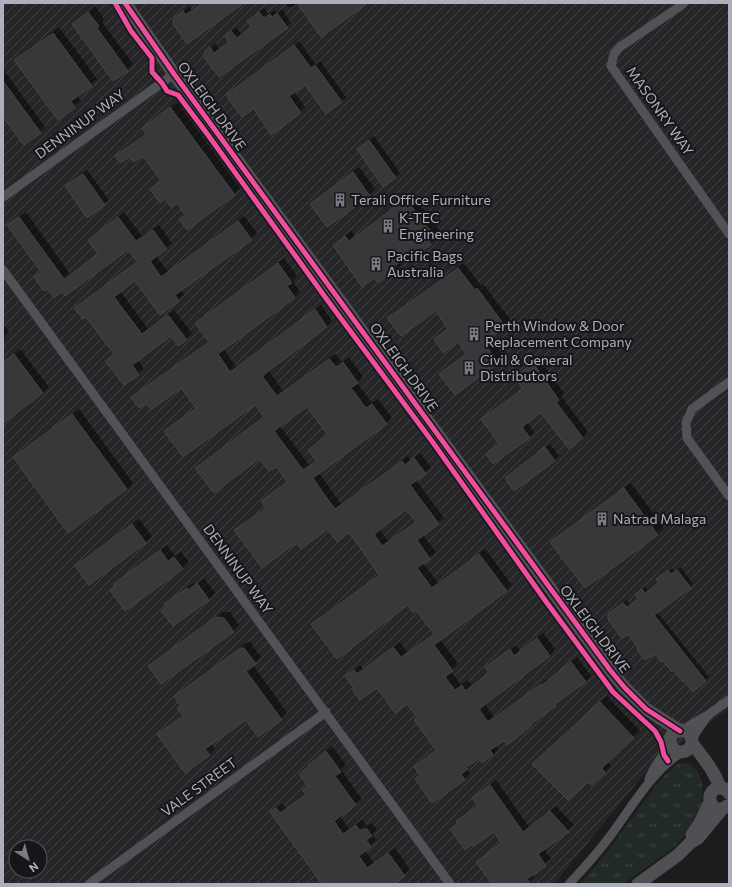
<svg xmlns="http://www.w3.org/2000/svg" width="732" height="887" font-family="Commissioner,sans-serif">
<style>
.industrial{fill:url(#industrial-furrows);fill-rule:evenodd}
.grass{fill:url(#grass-tufts)}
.shadow{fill:#0007;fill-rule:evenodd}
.building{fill:#38383a;stroke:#444548;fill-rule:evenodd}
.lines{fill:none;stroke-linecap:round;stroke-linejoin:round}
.street{stroke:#525156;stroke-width:9}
.secondary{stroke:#505054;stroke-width:13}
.cycleway-casing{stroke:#161618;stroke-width:8}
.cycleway{stroke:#ef4d9e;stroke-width:5}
.labels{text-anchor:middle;stroke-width:4;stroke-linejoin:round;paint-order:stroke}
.street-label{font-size:14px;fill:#adafbd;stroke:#161618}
.poi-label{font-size:14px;fill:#adafbd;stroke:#161618;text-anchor:start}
</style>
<defs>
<pattern id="industrial-furrows" width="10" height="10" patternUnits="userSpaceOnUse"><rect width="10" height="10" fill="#262628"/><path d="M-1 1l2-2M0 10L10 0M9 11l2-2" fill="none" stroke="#434345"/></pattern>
<pattern id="grass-tufts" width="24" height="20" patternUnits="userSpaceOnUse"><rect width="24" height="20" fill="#212a24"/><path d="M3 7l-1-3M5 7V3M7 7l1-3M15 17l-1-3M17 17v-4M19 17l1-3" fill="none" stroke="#3f4642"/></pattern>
</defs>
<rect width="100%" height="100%" fill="#1c1c1c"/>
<path class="industrial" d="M3,3H729V709L654,762L554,884H3ZM16,847H40V871H16Z"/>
<path class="grass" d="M679,763L690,764L698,772L702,782L703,802L695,824L673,848L623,884H579C600,863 617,838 635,814C648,796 660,776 679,763Z"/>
<path class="shadow" d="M201,3H242L175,18L189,6L192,10Z
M285,3H298L292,7H288Z
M95,6L104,19L102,22L133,64L127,70L73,24Z
M264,8L268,14L275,10L277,13L282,9L291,23L220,76L206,52L215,43L219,49L230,41L231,32L236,27L242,35L252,27L248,21Z
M59,27L97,79L77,96L81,101L58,119L16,60L22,54Z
M299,41L316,65L320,61L346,97L342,101L326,112L306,84L294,92L305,107L300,112L254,108L228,94L233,89Z
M3,69L45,127L40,132L3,115Z
M177,102L240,188L234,194L187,228L180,219L186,213L177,202L165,197L152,190L161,181L143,155L117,156L123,150L146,133L143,128L149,122Z
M374,136L400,173L384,186L358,149Z
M359,167L375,189L369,195L327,226L312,204L318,198Z
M87,170L109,200L104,204L66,186Z
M412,194L440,231L434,236L436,238L430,244L415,250L400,261L402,264L396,269L374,277L334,245L351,231L355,236Z
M26,212L70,274L99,253L89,240L124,212L142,236L159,225L172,243L156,256L168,272L244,216L257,233L251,239L181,290L184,295L160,313L136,280L120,291L148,329L174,310L192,333L186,339L171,335L137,359L144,368L138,374L106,361L114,353L86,316L75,308L81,302L138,261L129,248L62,291L48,287L35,277L41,271L9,225Z
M284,258L297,276L293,281L300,292L295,297L224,349L236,367L321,305L332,321L327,326L268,370L283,391L335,354L342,362L349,357L363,377L357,383L372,403L378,399L392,418L386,424L319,473L327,484L341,504L408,456L411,461L420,453L431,467L416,480L444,518L423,535L436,552L423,563L438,583L485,549L512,585L506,591L440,639L458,664L451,671L461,685L468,680L472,686L490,672L486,667L492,662L516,645L520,651L543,633L555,649L550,655L485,704L494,717L547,679L548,680L577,657L591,676L586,681L561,699L556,705L538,718L529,727L504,739L496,745L498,749L493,755L479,757L473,762L467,768L470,773L465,779L434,801L421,775L415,767L437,749L418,717L408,702L377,686L354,687L347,676L360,665L363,669L400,642L407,652L434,633L417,609L408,604L312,624L318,618L379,574L349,532L328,528L297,541L236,530L241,525L266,507L262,501L288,481L277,466L259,458L196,468L202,462L264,417L255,404L171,426L197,407L182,387L138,392L209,341L196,323L202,318ZM307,406L329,434L309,450L317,460L309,465L280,426ZM406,509L416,521L388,541L379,529Z
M464,263L481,286L483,284L510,319L489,336L504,357L498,362L440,374L467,353L458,340H435L449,328L436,310L389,318L394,312Z
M3,324L9,332L3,338Z
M20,349L49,387L43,393L3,422V362Z
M538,358L564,393L561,396L588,432L583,438L541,412L527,422L534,432L529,437L487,454L500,443L482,420L488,414L524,388L515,377Z
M79,409L133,483L127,489L14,457L20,451Z
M550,444L559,456L554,460L506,478Z
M631,483L664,528L658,534L585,587L558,537Z
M139,519L152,536L146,542L89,584L76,566L82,560Z
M167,545L175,556L181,552L189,562L183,568L126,610L115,584L121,578Z
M681,567L693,584L657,612L709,677L693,691L663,659L629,632L609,614L627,600L630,605L639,598V591L645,587L648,591L660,583L657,579L672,568L675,572Z
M204,578L215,593L209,599L173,625L165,605L171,599L193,583L195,585Z
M223,612H230L239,625L233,631L156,660Z
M247,642H250L261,657L253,665L287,713L281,719L246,718L211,743L215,749L209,755L158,735L183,715L178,708L182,705L175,696L181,690Z
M607,696L640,731L608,762L611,766L592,784L540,758Z
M332,746L346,765L341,770L362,799L340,816L349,829L362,820L367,826L372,823L377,830L372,834L376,840L365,850L374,863L395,848L410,870L392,884H323L272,813L282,803L286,808L306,793L304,790L309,785L300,774L315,759Z
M496,780L529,827L556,806L574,825L544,849L551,859L533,874L535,877L527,884H489L492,882L477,862L502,842L494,831L452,829L463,816L479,805L474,798Z"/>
<path class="building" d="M202,3H244L187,44L173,24L174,18L183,11L186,15Z
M297,3H368L321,37Z
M88,12L99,26L97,28L128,71L113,81L72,24Z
M259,12L264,18L270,14L272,17L277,13L288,28L219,77L203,56L205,51L210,47L214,53L229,42L225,36L231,31L237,38L251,27L247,21Z
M53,33L92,86L71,101L75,108L58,120L14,60Z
M294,45L311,68L315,65L342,102L326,114L305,85L289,96L301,113L271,135L254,109L242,117L227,97V94Z
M3,81L41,133L24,145L3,117Z
M170,107L235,195L187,230L179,219L185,215L177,203L171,207L165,199L160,203L150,189L161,181L143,156L133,162L130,157L120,163L115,156L146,134L142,128Z
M369,140L396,178L383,187L357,149Z
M353,172L370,196L327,227L310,204Z
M83,174L105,205L87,218L65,186Z
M406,199L435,237L429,241L431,245L417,254L414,251L394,267L397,270L378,283L374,278L362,287L333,245L345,236L349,241Z
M19,217L64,279L98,254L88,240L118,217L136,241L153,230L167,249L150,261L161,277L238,221L252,240L175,295L179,301L160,315L135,281L114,297L142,334L168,315L187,340L178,346L171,336L132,365L139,375L124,385L105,361L114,354L86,317L83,319L74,308L137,262L128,250L65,296L62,292L54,298L48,289L44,291L34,277L41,272L7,225Z
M278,263L292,283L287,286L295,298L218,354L230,372L315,309L327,327L262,376L277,396L329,359L336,367L343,362L358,383L351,388L366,408L372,404L387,424L313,478L321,490L335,509L402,461L405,465L414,458L426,474L410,485L439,524L417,540L430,559L417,568L432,588L479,554L507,591L434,645L453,671L445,677L455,690L462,685L465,691L489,673L485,667L510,649L514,656L537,638L550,656L479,709L488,722L541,684L542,685L571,662L586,682L555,704L556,706L531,724L532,725L529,728L507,745L504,741L490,750L493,755L482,763L479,759L466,767L468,769L461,774L465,780L434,802H431L415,779L420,775L414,767L436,750L414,720L417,717L407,704L395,713L377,688L360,700L353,691V687L345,676L354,670L357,674L393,647L401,657L434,634L416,610L413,613L408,605L337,659L311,624L379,575L359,546L349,533L337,542L328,529L301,549L296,543L262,568L234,530L266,508L261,501L287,482L277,467L269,471L259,459L214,493L195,468L264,417L255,405L183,457L164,431L196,408L181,388L151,410L146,404L139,408L131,397L209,342L195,323ZM307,407L328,435L308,450L316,461L303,470L274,431ZM406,510L416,522L382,546L374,534Z
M458,268L475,290L477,288L505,326L483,342L499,363L455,395L439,374L466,354L458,342L443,353L434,339L448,329L436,311L401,336L387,318Z
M14,354L43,393L3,423V362Z
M533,363L559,400L556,402L583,438L569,449L541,413L522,427L530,438L493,464L486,454L499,444L481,419L523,389L514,377Z
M72,414L127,489L68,533L13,457Z
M545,447L555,461L514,491L505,478Z
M624,488L658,535L585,588L550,542Z
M132,524L146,543L89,585L75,566Z
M160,550L168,561L174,557L183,569L125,611L110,590L115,586L113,584Z
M668,570L671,574L677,570L691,588L654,615L706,681L693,692L684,681L683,682L674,671L672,672L663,661L661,662L655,654L645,660L637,649L638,648L628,634L622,639L608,619V614L623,603L627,607L638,599L635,594L642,589L645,593L659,584L656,579Z
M197,583L209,600L173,626L161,611L166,607L164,604L187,588L188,590Z
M216,617L224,618L234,632L161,684L148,666Z
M240,648H244L256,664L246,671L282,720L258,737L246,720L205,749L210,755L185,773L157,734L183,716L177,708L181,706L174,696Z
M600,702L634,738L602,768L605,773L592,785L587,782L568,800L532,764Z
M326,751L341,772L335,776L356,805L334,821L343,834L356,825L360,831L366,828L372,836L366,840L371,847L359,856L367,868L388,853L405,876L394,884H322L270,812L276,808L280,813L306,794L302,790L308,786L299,774L309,766L308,765Z
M490,785L523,832L550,811L569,832L538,854L546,866L527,879L530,884H492L476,862L501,843L494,832L474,846L473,844L465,850L450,829L458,824L456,821L478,806L472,798Z"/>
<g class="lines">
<path class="street" d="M684,3L679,7L620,47L614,54L611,66L729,234
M3,197L174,74
M3,270L450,884
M729,382L692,409L686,423L687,438L729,496
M683,731L689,726L708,715L729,700
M692,741L693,737L706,718
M649,779C654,765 664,755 671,743
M89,884L326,712
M569,884C586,866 602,848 616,828C636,800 653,771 682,752"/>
<path class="secondary" d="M125,3L174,74L610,670L625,688L646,709L680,731
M670 741a11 11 0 1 1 22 0a11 11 0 1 1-22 0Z
M692,743C703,758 715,771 720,788
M727,806C712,818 702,792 718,788C723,787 726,789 729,793
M692,835L700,823L710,802
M638,884L678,855L690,843L698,838L722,809"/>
<g class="cycleway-casing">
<path id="cycleway" d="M115,3L131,31L152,58V72L162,83L167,91L178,95L208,135L328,301L434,444L547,603L613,692L655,731L661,742L664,755L668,761
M125,3L174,74L610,670L625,688L646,709L680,731"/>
</g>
<use href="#cycleway" class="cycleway"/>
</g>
<defs>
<g id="building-bare" transform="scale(1.08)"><path d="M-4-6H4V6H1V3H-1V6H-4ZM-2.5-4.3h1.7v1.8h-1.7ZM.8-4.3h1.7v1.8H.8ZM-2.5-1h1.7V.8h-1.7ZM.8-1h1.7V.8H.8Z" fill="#7a7c85" stroke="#161618" stroke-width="2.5" paint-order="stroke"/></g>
</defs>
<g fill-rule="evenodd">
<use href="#building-bare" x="340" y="200"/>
<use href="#building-bare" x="388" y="226"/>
<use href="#building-bare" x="376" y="264"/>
<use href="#building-bare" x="474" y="334"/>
<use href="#building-bare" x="469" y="368"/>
<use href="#building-bare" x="602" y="519"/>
</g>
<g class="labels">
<g class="street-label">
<text transform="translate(212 106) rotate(54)" y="5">OXLEIGH DRIVE</text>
<text transform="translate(660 111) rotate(55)" y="5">MASONRY WAY</text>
<text transform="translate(80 124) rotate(-36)" y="5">DENNINUP WAY</text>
<text transform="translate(404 367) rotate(54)" y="5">OXLEIGH DRIVE</text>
<text transform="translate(238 569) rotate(54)" y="5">DENNINUP WAY</text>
<text transform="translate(595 629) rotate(53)" y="5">OXLEIGH DRIVE</text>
<text transform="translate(199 787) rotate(-36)" y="5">VALE STREET</text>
</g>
<g class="poi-label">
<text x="351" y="205">Terali Office Furniture</text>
<text x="399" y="223">K-TEC<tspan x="399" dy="16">Engineering</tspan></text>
<text x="387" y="261">Pacific Bags<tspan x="387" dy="16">Australia</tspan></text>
<text x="485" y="331">Perth Window &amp; Door<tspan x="485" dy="16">Replacement Company</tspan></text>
<text x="480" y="365">Civil &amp; General<tspan x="480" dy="16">Distributors</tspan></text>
<text x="613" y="524">Natrad Malaga</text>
</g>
</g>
<rect width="732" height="887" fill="none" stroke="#adafbd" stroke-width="8"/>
<g transform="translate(28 859) rotate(144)"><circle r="19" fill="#161618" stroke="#52535a"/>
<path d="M0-3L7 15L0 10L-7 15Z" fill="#7a7c85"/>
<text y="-6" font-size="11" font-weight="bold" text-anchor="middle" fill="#adafbd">N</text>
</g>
</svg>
